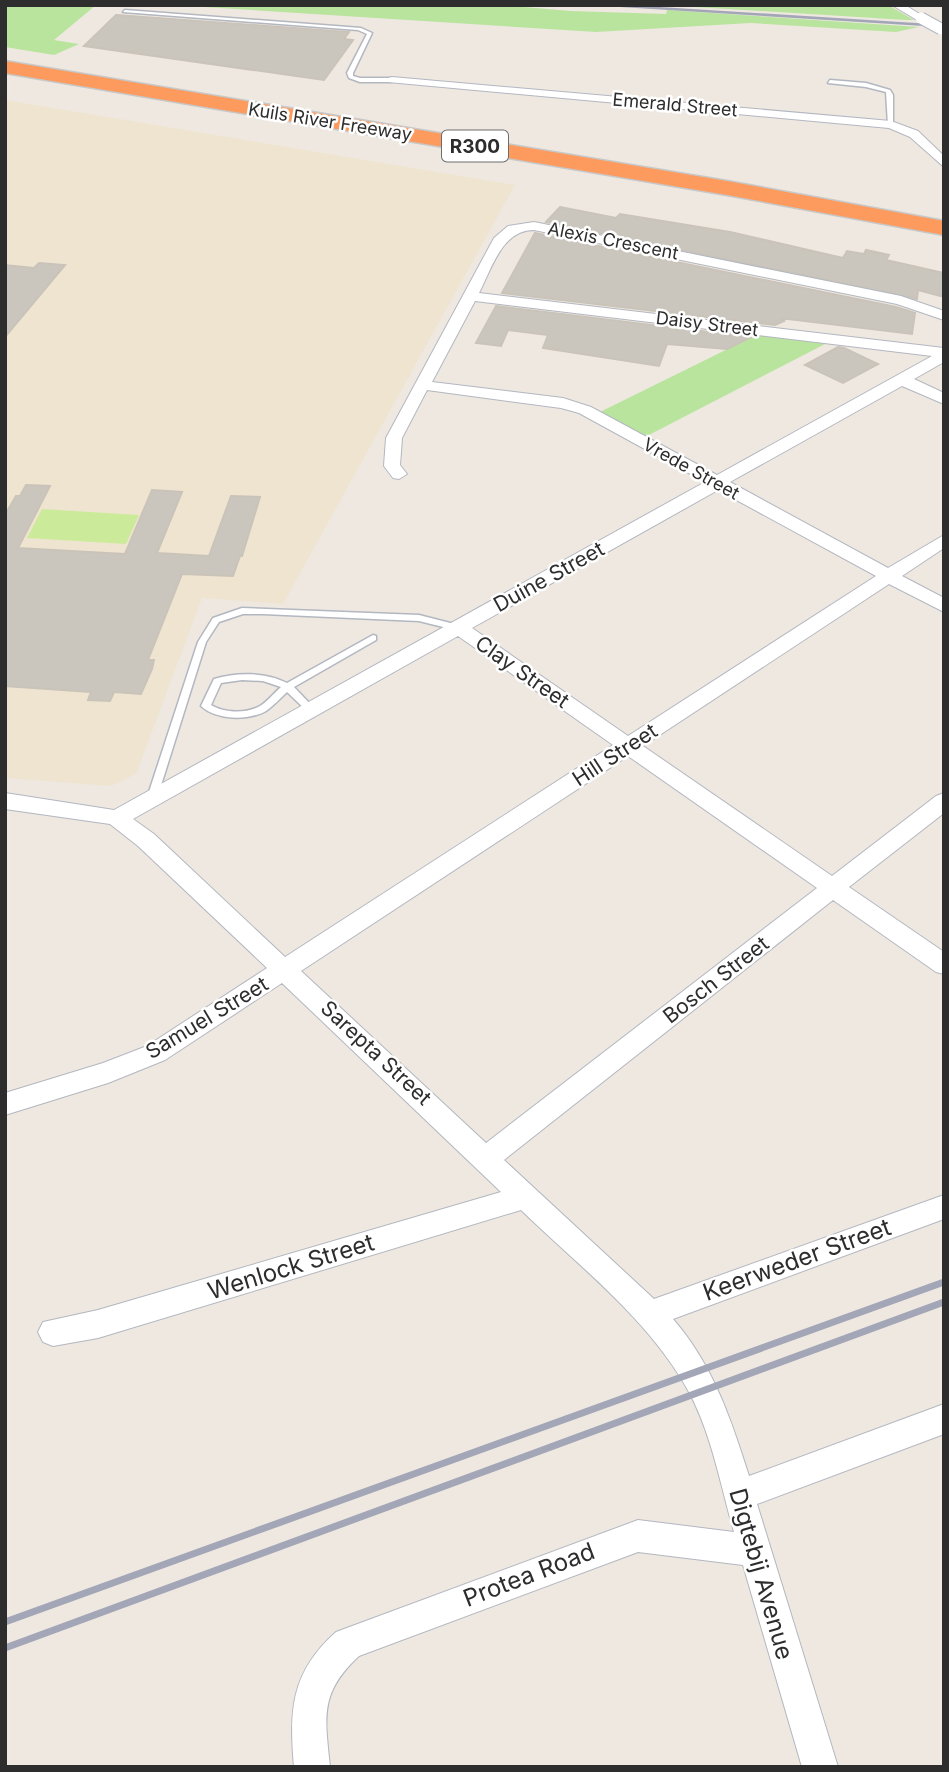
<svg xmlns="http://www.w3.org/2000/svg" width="949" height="1772" font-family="Inter,sans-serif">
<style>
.education{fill:#efe4d0}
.green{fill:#b9e49e}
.pitch{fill:#cceb9a}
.building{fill:#cac6be;stroke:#cac3b9;stroke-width:2}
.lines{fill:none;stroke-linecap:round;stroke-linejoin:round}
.lane-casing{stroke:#b3b7c0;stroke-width:3}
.street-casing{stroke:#b3b7c0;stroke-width:2}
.highway-casing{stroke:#c8c8c8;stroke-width:3}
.lane{fill:#fff;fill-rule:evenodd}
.street{fill:#fff;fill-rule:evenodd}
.highway{fill:#fd9a5d;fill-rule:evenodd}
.rail-far1{stroke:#a2a6b7;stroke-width:2.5}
.rail{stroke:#a2a6b7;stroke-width:7}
.street-bridge-casing{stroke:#b3b7c0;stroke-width:13;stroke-linecap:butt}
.street-bridge{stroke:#fff;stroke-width:11}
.labels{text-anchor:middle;stroke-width:5;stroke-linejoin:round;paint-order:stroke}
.far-street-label{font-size:18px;fill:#2d2d2d;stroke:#fff}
.shield{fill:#fff;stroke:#6c6c6c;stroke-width:2}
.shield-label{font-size:19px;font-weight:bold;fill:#2d2d2d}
.street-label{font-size:21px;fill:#2d2d2d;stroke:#fff}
.near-street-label{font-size:24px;fill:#2d2d2d;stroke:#fff}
</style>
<rect width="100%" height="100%" fill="#eee8e0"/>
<path class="education" d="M5,100L515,185L283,604L202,598L136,774L111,786L5,778Z"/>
<path class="green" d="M5,5H96L54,40L79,44L54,55L5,47Z
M173,5H498L571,11L666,14L667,10L919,27L896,32L750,23L596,32Z
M663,5H888L914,20H906Z
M756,335L827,343L645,437L600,412Z"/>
<path class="pitch" d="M42,509L139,515L126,544L27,538Z"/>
<path class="building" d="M116,15L349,32L344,39L353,40L324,80L84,46Z
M560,207L616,218L620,214L730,232L843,258L847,251L864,254L866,250L889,255L886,260L944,273V297L918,290L917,299L546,222Z
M535,233L896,307L915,313L912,334L788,319H780L784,321L775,325L502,293Z
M39,263L65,265L5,337V265L34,268Z
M496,306L751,337L727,349L667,344L659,366L543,348L548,335L508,330L501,346L476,343Z
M838,347L844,348L878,364L843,383L805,365Z
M26,485L50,486L18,548L125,554L152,490L182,492L157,553L209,556L231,496L260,497L242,556H240L233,576L182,574L148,660H154L152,669L141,694L114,692L110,701L88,700L91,692L5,686V515L16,496H20Z"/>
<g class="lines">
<g class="lane-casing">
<path id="lane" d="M125,10L361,28L372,33L353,73V76L360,78H392L395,80L392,82H360L349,78L347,73L367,34L358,30L123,12Z
M830,80L866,83L890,90L893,95V126L888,125L886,92L866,87L828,83Z
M242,608L419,615L462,626L463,628L459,631L419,621L263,614H243L219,622L206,642L157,798L152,801L148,800L147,798L198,642L213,618Z
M373,635L376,636V640L294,687L314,708L316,710L314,712H308L287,692C281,698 273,706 266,711C248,721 216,720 201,706L214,679C237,672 265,672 287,683ZM242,680L263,681L281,687C274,693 267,702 260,706C246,714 224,713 211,705L221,683Z"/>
</g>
<g class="street-casing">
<path id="street" d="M892,5H905L926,18L917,20Z
M392,77L891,121L918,131L944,156V167L910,137L889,128L388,82V78Z
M534,222L901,296L944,311V320L897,304L534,230C502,230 492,268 479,293L944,348V362L914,379L944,393V404L902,386L730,482L888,568L944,535V548L902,576L944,598V612L889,584L643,746L832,876L936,796L944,793V813L849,887L944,952V974L936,972L833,900L504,1160L654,1299L944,1195V1219L673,1319C713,1365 731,1419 749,1476L944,1404V1434L757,1504L838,1767H802L743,1565L638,1552L359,1656C319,1693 325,1717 330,1767H294C289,1710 291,1672 336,1632L638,1520L734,1532C721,1487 712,1436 690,1394C651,1321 580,1267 521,1210L98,1338L53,1346L43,1342L38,1332L43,1322L98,1310L501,1192L282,983L165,1060L108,1083L5,1115V1093L103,1063L147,1046L267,968L138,846L110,824L5,809V793L114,810L705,482L579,413L561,408L427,390L402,438L400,465L407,474L399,479L393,478L384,466L386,438L494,238L508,226ZM475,301L932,356L717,475L591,407L563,398L432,382ZM718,490L876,576L628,736L472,628ZM458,636L613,745L285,957L154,834L133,819ZM628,756L817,888L486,1143L301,971Z"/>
</g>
<g class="highway-casing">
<path id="highway" d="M5,61L727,181L944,221V235L727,195L5,73Z"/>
</g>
<use href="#lane" class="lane"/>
<use href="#street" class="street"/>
<use href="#highway" class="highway"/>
<path class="rail-far1" d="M608,5L944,26"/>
<path class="rail" d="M5,1622L944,1282
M5,1648L944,1302"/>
<g class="street-bridge-casing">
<path id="street-bridge" d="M921,18L941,29"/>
</g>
<use href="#street-bridge" class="street-bridge"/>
</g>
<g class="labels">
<g class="far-street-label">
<text transform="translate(675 105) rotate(5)" y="6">Emerald Street</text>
<text transform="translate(330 122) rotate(9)" y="6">Kuils River Freeway</text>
<text transform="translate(613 241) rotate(11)" y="6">Alexis Crescent</text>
<text transform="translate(707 324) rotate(7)" y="6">Daisy Street</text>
<text transform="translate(691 469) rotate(29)" y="6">Vrede Street</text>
</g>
<rect class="shield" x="442" y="130.5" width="66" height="31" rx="5"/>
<g class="shield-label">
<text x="475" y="153">R300</text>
</g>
<g class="street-label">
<text transform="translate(549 577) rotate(-29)" y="7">Duine Street</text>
<text transform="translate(522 672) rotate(35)" y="7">Clay Street</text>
<text transform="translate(615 755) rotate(-33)" y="7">Hill Street</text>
<text transform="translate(716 980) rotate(-38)" y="7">Bosch Street</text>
<text transform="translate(207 1018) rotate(-31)" y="7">Samuel Street</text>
<text transform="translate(376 1053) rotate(43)" y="7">Sarepta Street</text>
</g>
<g class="near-street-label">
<text transform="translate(797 1260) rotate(-20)" y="8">Keerweder Street</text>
<text transform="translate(291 1267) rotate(-17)" y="8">Wenlock Street</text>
<text transform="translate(761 1574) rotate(74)" y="8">Digtebij Avenue</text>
<text transform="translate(529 1575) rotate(-21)" y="8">Protea Road</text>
</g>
</g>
<rect width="949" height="1772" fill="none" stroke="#2d2d2d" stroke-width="14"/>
</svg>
